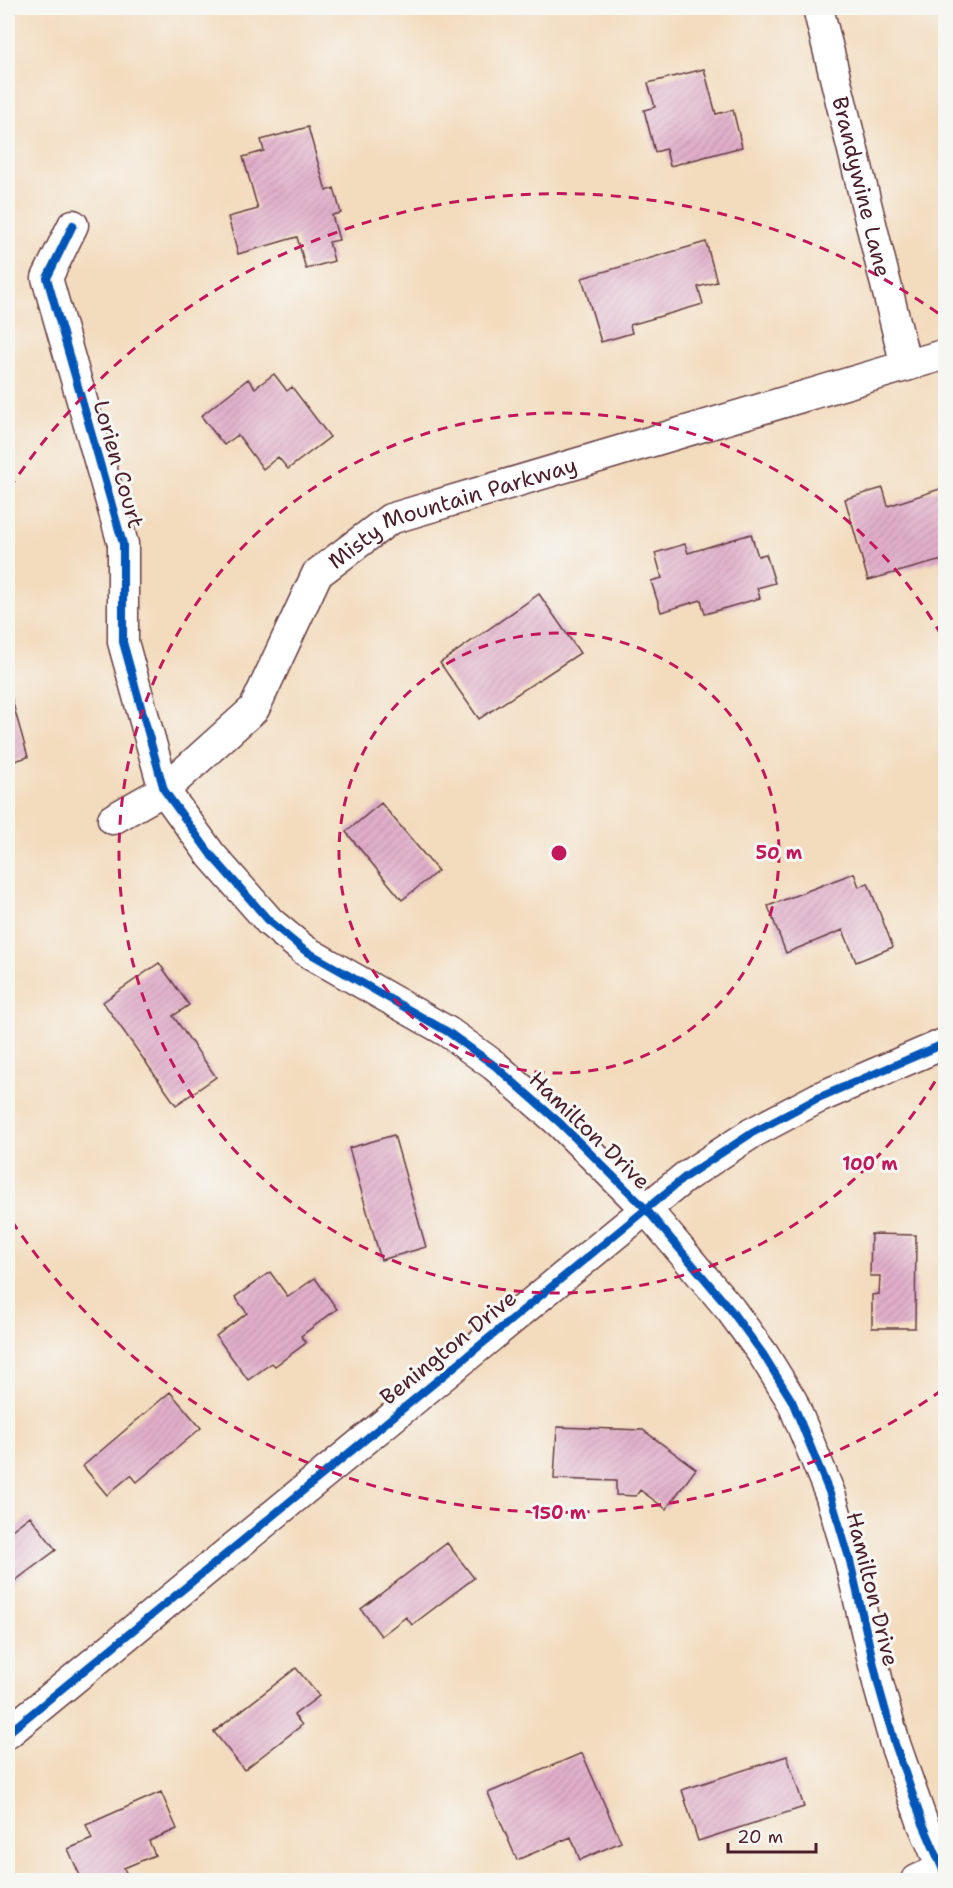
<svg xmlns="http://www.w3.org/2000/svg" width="953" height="1888" font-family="'Shantell Sans',sans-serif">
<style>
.building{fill:url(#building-hatch)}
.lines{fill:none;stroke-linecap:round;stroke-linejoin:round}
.street-casing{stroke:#633b41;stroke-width:33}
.street{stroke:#fff;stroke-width:30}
.cycleway-casing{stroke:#f6f6f2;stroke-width:11}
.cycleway{stroke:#0057b8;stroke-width:8}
.ring{fill:none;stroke:#c2185b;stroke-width:3;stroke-dasharray:10 8}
.labels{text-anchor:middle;stroke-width:6;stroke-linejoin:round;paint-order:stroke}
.street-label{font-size:22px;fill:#4a1f2b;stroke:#f6f6f2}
.centre{fill:#c2185b;stroke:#f6f6f2;stroke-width:3}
.ring-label{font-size:18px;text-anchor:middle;font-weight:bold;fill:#c2185b;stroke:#f6f6f2;stroke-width:6;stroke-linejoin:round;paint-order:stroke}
</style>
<defs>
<pattern id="building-hatch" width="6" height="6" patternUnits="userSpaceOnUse" patternTransform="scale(1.5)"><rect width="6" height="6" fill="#e0aec9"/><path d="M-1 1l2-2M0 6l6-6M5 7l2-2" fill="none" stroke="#c295ad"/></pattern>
</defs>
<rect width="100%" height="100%" fill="#f6f6f2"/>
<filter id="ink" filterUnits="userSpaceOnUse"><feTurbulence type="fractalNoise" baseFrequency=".0167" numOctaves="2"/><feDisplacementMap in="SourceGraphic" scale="12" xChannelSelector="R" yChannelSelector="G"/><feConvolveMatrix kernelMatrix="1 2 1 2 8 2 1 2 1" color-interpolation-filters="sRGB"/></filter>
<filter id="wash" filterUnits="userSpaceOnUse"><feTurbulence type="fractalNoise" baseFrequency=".008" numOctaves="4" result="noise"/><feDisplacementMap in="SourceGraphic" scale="24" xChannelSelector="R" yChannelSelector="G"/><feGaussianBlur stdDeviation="1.35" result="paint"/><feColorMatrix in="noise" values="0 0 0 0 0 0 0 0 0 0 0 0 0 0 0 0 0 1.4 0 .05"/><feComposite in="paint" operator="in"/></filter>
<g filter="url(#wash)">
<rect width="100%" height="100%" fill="#f3dbbd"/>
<g id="blocks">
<path class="building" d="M937,8H946V20L940,21Z
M704,69L716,114L733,110L742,147L670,166L666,149L655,152L644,110L655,107L648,83Z
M308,127L326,191L334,188L341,213L332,215L339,240L329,242L334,261L306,269L297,237L238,254L228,217L258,209L243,157L264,151L261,140Z
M706,242L717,282L698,287L703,304L630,325L632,333L601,342L582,278Z
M274,374L287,391L292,387L330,437L288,469L278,457L263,469L238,435L224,445L201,416L248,379L255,388Z
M946,487V559L868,580L845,499L883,488L888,506Z
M751,534L758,556L766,554L775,583L757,588L760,598L705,614L701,600L661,612L651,581L662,578L655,553L685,544L688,553Z
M539,594L580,653L479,719L440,663Z
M8,686L28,757L8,763Z
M381,803L438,871L402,900L346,832Z
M854,873L859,887L868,883L893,947L856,962L843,930L786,953L768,906Z
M159,963L189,1005L173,1016L216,1077L176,1105L103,1002Z
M394,1135L426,1247L381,1260L349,1148Z
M871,1234L916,1235L915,1328H872V1295L879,1294L880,1276H870Z
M270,1272L288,1297L315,1278L337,1309L301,1336L306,1343L275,1366L272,1363L248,1380L216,1336L247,1313L235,1297Z
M170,1392L201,1428L137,1482L131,1475L107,1495L83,1466Z
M557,1427L643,1430L696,1469L666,1509L640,1490L636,1496L616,1495V1481L554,1479Z
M30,1516L56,1550L8,1586V1533Z
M447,1543L474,1578L412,1625L406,1617L381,1636L361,1609Z
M296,1668L319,1696L294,1715L302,1725L244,1770L214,1732Z
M582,1753L621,1842L580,1860L571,1837L517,1860L488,1793Z
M787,1756L804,1807L698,1841L682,1790Z
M161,1792L177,1829L149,1841L155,1855L124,1868L129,1880H82L68,1849L92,1839L86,1825Z"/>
</g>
</g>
<g filter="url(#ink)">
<use href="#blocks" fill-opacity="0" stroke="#633b41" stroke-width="1.5"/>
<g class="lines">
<g class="street-casing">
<g id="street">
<path id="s1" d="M818,8L906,366"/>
<path d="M73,225L47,278L123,544V642L164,790L211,855L270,922L304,950L448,1032L495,1066L560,1123L646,1209L730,1309L763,1354L792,1401L830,1494L850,1561L879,1687L895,1744L923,1824L946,1877"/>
<path id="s2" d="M113,819L164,790L254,709L317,574L390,519L946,354"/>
<path d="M8,1733L685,1177L752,1133L818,1098L946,1043"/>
<path d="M917,1880L946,1867"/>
</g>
</g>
<use href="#street" class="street"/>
<g class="cycleway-casing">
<path id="cycleway" d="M73,225L47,278L123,544V642L164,790L211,855L270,922L304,950L448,1032L495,1066L560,1123L646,1209L730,1309L763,1354L792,1401L830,1494L850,1561L879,1687L895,1744L923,1824L946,1877
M8,1733L685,1177L752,1133L818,1098L946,1043"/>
</g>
<use href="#cycleway" class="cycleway"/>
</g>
</g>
<g class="ring">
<circle cx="559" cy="853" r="220"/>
<path d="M944 1066A440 440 0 1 1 944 640"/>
<path d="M942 1390A660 660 0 0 1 9 1217M9 489A660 660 0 0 1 942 316"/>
</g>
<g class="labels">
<g class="street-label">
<text dy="8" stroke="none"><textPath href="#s1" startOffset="184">Brandywine Lane</textPath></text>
<text transform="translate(119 464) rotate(74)" y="8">Lorien Court</text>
<text dy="8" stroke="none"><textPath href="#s2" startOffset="480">Misty Mountain Parkway</textPath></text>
<text transform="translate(590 1130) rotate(44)" y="8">Hamilton Drive</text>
<text transform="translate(448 1347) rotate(-39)" y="8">Benington Drive</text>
<text transform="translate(873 1589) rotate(76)" y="8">Hamilton Drive</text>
</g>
</g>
<circle cx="559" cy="853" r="9" class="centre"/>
<g class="ring-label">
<text x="779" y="859">50 m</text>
<text x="870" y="1170">100 m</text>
<text x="559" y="1519">150 m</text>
</g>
<rect width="953" height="1888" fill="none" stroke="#f6f6f2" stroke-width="30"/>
<path d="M728 1843v9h88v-9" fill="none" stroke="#4a1f2b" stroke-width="3"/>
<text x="737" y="1843" font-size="18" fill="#4a1f2b" stroke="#f6f6f2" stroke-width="4.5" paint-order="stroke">20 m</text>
</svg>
